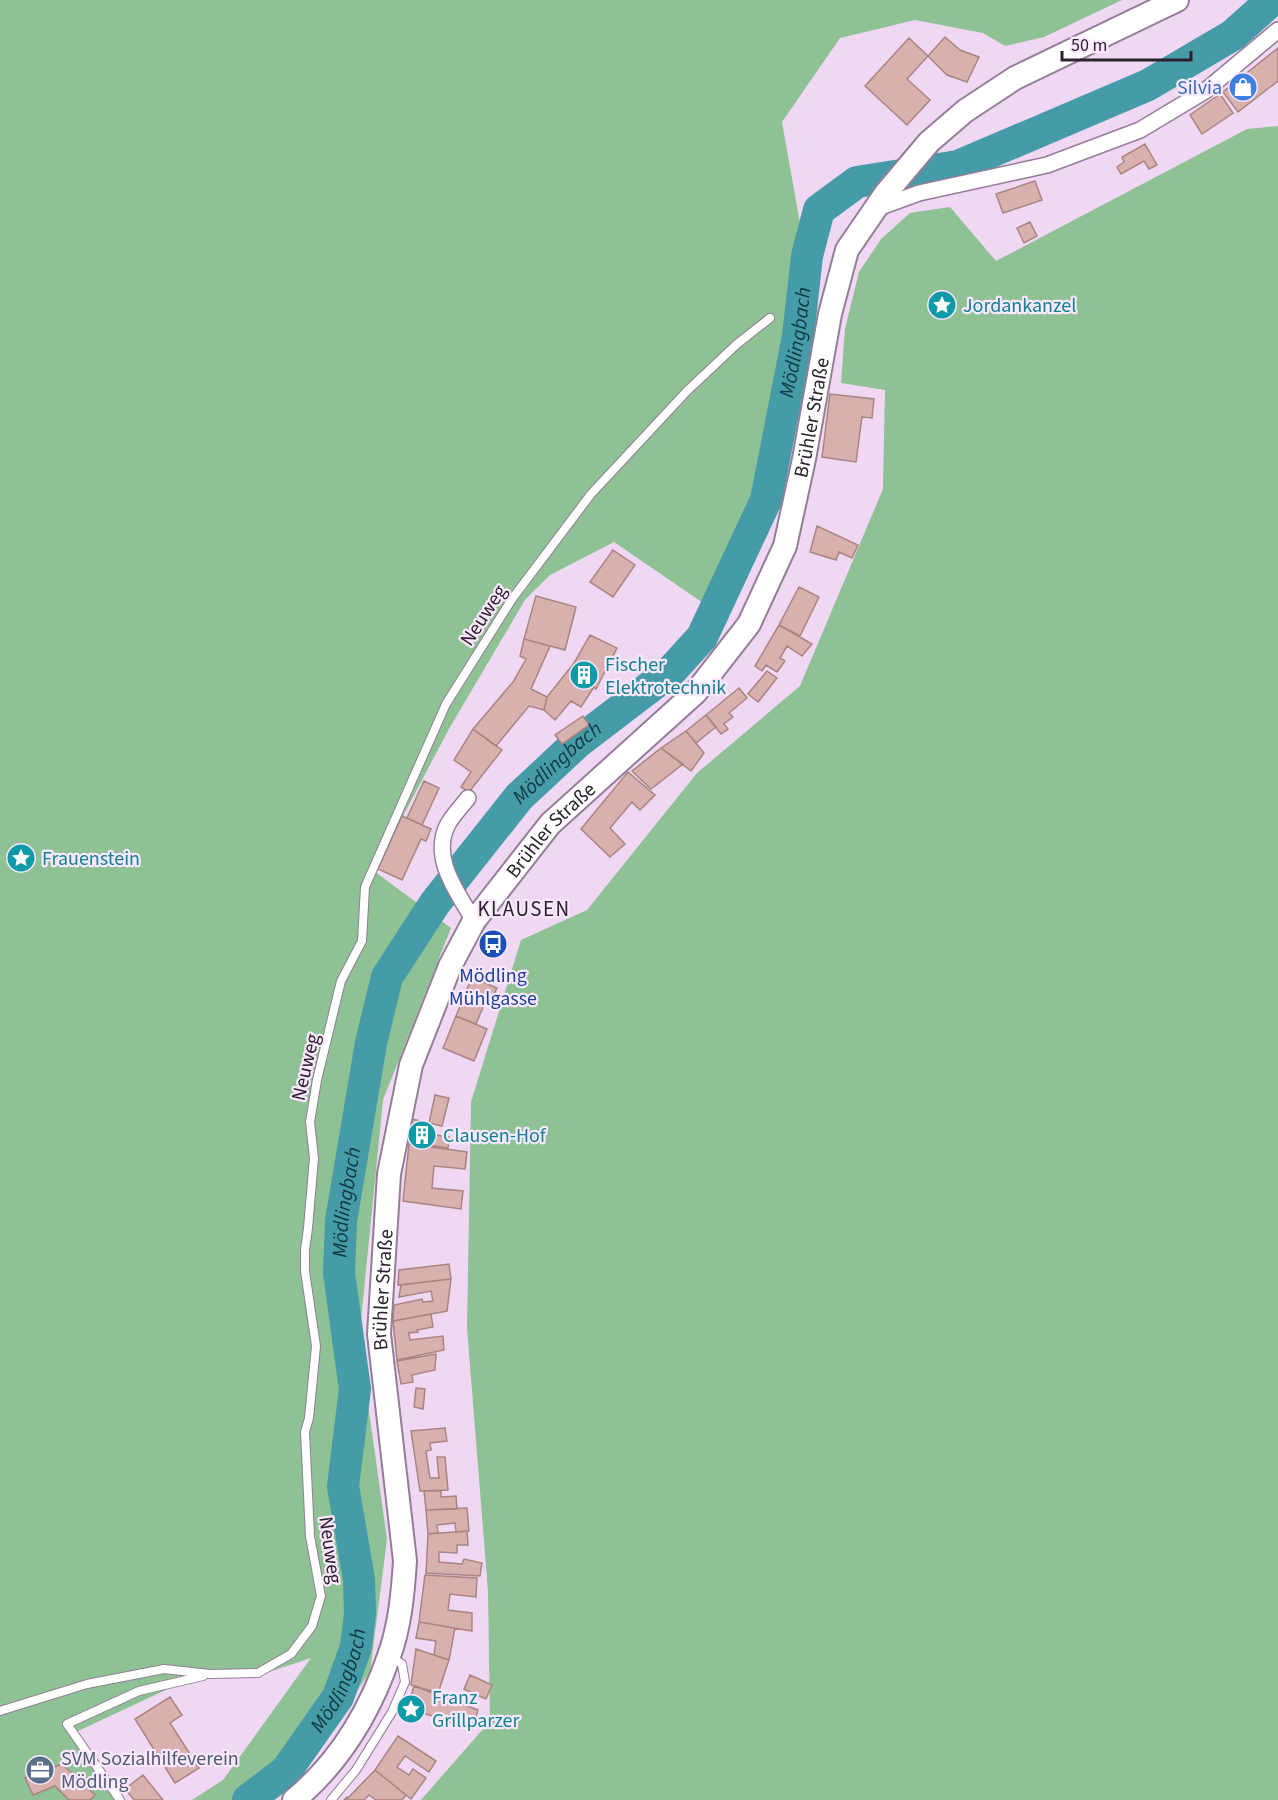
<svg xmlns="http://www.w3.org/2000/svg" width="1278" height="1800" font-family="'Source Sans 3',sans-serif">
<style>
.green{fill:#8ec194}
.lines{fill:none;stroke-linecap:round;stroke-linejoin:round}
.river{stroke:#459ba8;stroke-width:32}
.building{fill:#d8b1ae;stroke:#a98481;stroke-width:1.5}
.lane-casing{stroke:#937d97;stroke-width:10}
.street-casing{stroke:#937d97;stroke-width:18}
.primary-casing{stroke:#937d97;stroke-width:26}
.lane{stroke:#fff;stroke-width:8}
.street{stroke:#fff;stroke-width:15}
.primary{stroke:#fff;stroke-width:22}
.labels{text-anchor:middle;stroke-width:4.5;stroke-linejoin:round;paint-order:stroke}
.shop-label{font-size:20px;fill:#366cbe;stroke:#fbe8ff;text-anchor:end}
.culture-label{font-size:20px;fill:#0d838f;stroke:#fbe8ff;text-anchor:start}
.street-label{font-size:20px;fill:#2b222d;stroke:#fbe8ff}
.transit-label{font-size:20px;fill:#164399;stroke:#fbe8ff}
.service-label{font-size:20px;fill:#4e5e75;stroke:#fbe8ff;text-anchor:start}
.water-label{font-size:21px;font-style:italic;fill:#113a40;stroke:#fbe8ff}
.neighbourhood-label{font-size:21px;letter-spacing:1.5px;fill:#2b222d;stroke:#fbe8ff}
</style>
<rect width="100%" height="100%" fill="#f0d8f5"/>
<path class="green" d="M0,0H1122L1044,37L1005,46L983,33L915,20L840,38L782,122L812,291L768,513L725,618L614,542L550,575L525,600L450,727L374,871L451,928L383,1100L359,1340L387,1539L370,1672L319,1744L256,1800H192L223,1780L311,1658L257,1676L211,1677L170,1688L76,1732L123,1800H0Z
M1278,126V1800H421L490,1721L488,1591L467,1328L471,1102L521,940L587,910L697,773L800,686L883,489L885,390L841,383L845,329L859,272L881,239L910,213L950,207L996,261L1247,129Z"/>
<g class="lines">
<path class="river" id="s1" d="M248,1800L286,1771L338,1697L356,1647L360,1613L359,1580L343,1486L355,1389L339,1273L341,1221L371,1043L387,977L435,903L519,797L578,742L671,671L702,637L766,500L798,336L807,256L819,210L857,182L958,166L1148,85L1233,35L1272,0"/>
</g>
<path class="building" d="M945,37L960,50L979,57L967,82L947,75L928,56Z
M909,38L928,56L907,79L930,100L907,125L865,86Z
M1278,48V81L1238,112L1223,92Z
M1220,94L1233,113L1202,134L1190,115Z
M1145,144L1157,165L1149,169L1144,161L1121,174L1117,167L1124,162L1122,157Z
M1035,181L1042,200L1003,213L996,194Z
M1030,222L1037,236L1024,243L1017,228Z
M830,394L874,399L872,418L862,417L856,462L822,457Z
M817,526L858,545L852,558L839,552L836,560L810,552Z
M613,550L635,565L613,597L590,582Z
M799,587L819,597L800,636L779,625Z
M536,596L576,607L565,650L524,639Z
M779,625L812,644L802,656L787,646L780,658L785,661L777,672L766,665L762,671L755,666Z
M590,635L617,648L596,689L594,687L581,707L571,701L555,720L544,710L547,697L574,663Z
M524,639L550,646L531,689L547,697L544,710L529,706L496,746L473,729L513,682L526,659L520,656Z
M767,671L777,678L758,702L748,694Z
M739,688L747,698L729,713L733,717L724,724L728,729L721,734L706,715Z
M706,715L716,727L696,743L686,731Z
M583,716L589,725L562,744L555,735Z
M473,729L502,750L469,792L461,787L471,772L454,760Z
M686,731L704,753L691,771L661,748Z
M661,748L683,764L651,789L632,771Z
M628,772L655,795L640,810L632,802L610,828L625,844L610,857L581,829Z
M424,781L439,788L422,825L407,818Z
M402,816L431,829L426,841L421,839L402,880L378,869Z
M472,977L497,988L490,1002L486,1000L476,1024L456,1016Z
M456,1016L487,1029L474,1061L443,1048Z
M435,1095L449,1098L442,1126L429,1123Z
M412,1119L425,1122L422,1133L449,1137L448,1148L407,1142Z
M409,1144L467,1152L465,1169L434,1166L432,1188L463,1191L461,1209L403,1201Z
M449,1264L451,1279L398,1285L399,1270Z
M451,1279L447,1311L393,1321L394,1305L422,1299L423,1302L433,1301L431,1291L399,1297L401,1285Z
M431,1314L433,1327L417,1330L418,1332L409,1333L410,1340L443,1336L444,1350L397,1360L393,1321Z
M436,1354L435,1370L412,1375L413,1382L401,1384L397,1361Z
M416,1388L425,1389L423,1409L414,1407Z
M445,1428L447,1441L430,1443L431,1450L426,1451L430,1478H439L437,1457H445L448,1490L420,1491L411,1431Z
M424,1491H441V1497L456,1496L457,1509L426,1510Z
M467,1508L469,1531L456,1532L455,1523L437,1525L438,1533L428,1534L426,1510Z
M467,1531L468,1545H457V1553L439,1552V1562L462,1564L464,1559L482,1563L480,1576L426,1573L428,1534Z
M425,1575L477,1578L476,1597L450,1594L448,1610L472,1613V1631L419,1622Z
M419,1622L455,1628L449,1660L434,1655L436,1641L416,1638Z
M416,1649L449,1660L438,1693L411,1685Z
M470,1675L492,1685L486,1699L464,1689Z
M414,1686L478,1710L472,1729L407,1708Z
M170,1697L182,1715L170,1723L199,1768L175,1783L135,1719Z
M398,1736L436,1761L429,1772L405,1756L397,1767L409,1775L413,1769L426,1778L411,1799L375,1770Z
M62,1764L95,1795L90,1800H69L55,1786L33,1795L25,1778Z
M375,1770L406,1795L402,1800H376L369,1795L364,1800H344L347,1797L348,1798Z
M143,1775L163,1800H134L125,1789Z"/>
<g class="lines">
<g class="lane-casing">
<path id="lane" d="M0,1711L87,1684L164,1669L210,1674L258,1673L291,1654L312,1626L321,1596L310,1536L305,1432L309,1418L316,1346L305,1271V1250L308,1228L314,1158L310,1122L317,1080L341,981L362,941L365,887L446,704L512,599L591,494L687,391L737,344L770,318
M120,1800L67,1724L139,1691L203,1676
M331,1800L356,1770L392,1712L405,1682L402,1664L390,1656"/>
</g>
<g class="street-casing">
<path id="street" d="M875,209L919,193L1047,165L1140,130L1205,91L1278,30
M468,798C462,806 453,815 448,824C430,858 458,893 474,921"/>
</g>
<g class="primary-casing">
<g id="primary">
<path id="s2" d="M294,1800C340,1762 370,1711 389,1656C400,1626 403,1592 405,1561L379,1334L389,1174L411,1065L450,966L474,921L550,824L696,692L749,624L785,546L804,459L830,314L847,250L886,193L929,142L965,111L1015,78L1177,0"/>
</g>
</g>
<use href="#lane" class="lane"/>
<use href="#street" class="street"/>
<use href="#primary" class="primary"/>
</g>
<defs>
<g id="shop-disc" transform="scale(1.5)"><circle r="9.5" fill="#3f7fe0" stroke="#fbe8ff"/><path d="M-5-2.5h2.3a2.7 3.5 0 0 1 5.4 0H5L5.5 6h-11ZM-1.5-2.5h3a1.5 2.3 0 0 0-3 0Z" fill="#fff"/></g>
<g id="sight-disc" transform="scale(1.5)"><circle r="9.5" fill="#0f9aa8" stroke="#fbe8ff"/><path d="M0-6L1.8-2.2L6-1.7L2.9 1.2L3.7 5.4L0 3.3L-3.7 5.4L-2.9 1.2L-6-1.7L-1.8-2.2Z" fill="#fff"/></g>
<g id="building-disc" transform="scale(1.5)"><circle r="9.5" fill="#0f9aa8" stroke="#fbe8ff"/><path d="M-4-6H4V6H1V3H-1V6H-4ZM-2.5-4.3h1.7v1.8h-1.7ZM.8-4.3h1.7v1.8H.8ZM-2.5-1h1.7V.8h-1.7ZM.8-1h1.7V.8H.8Z" fill="#fff"/></g>
<g id="bus-disc" transform="scale(1.5)"><circle r="9.5" fill="#1a4fb4" stroke="#fbe8ff"/><path d="M-5-6H5V4H4V6H2V4H-2V6H-4V4H-5ZM-3.5-4V0h7V-4ZM-3.5 1.2v1.5H-2V1.2ZM2 1.2v1.5H3.5V1.2Z" fill="#fff"/></g>
<g id="office-disc" transform="scale(1.5)"><circle r="9.5" fill="#5c6f8a" stroke="#fbe8ff"/><path d="M-6-3h4V-5.5h4V-3h4V5H-6ZM-1-4.5V-3h2v-1.5ZM-6 0V1H6V0Z" fill="#fff"/></g>
</defs>
<g fill-rule="evenodd">
<use href="#shop-disc" x="1243" y="87"/>
<use href="#sight-disc" x="942" y="305"/>
<use href="#building-disc" x="584" y="675"/>
<use href="#sight-disc" x="21" y="858"/>
<use href="#bus-disc" x="493" y="944"/>
<use href="#building-disc" x="422" y="1135"/>
<use href="#sight-disc" x="411" y="1709"/>
<use href="#office-disc" x="40" y="1770"/>
</g>
<g class="labels">
<g class="shop-label">
<text x="1222" y="94">Silvia</text>
</g>
<g class="culture-label">
<text x="963" y="312">Jordankanzel</text>
<text x="605" y="671">Fischer<tspan x="605" dy="23">Elektrotechnik</tspan></text>
<text x="42" y="865">Frauenstein</text>
<text x="443" y="1142">Clausen-Hof</text>
<text x="432" y="1704">Franz<tspan x="432" dy="23">Grillparzer</tspan></text>
</g>
<g class="street-label">
<text dy="7" stroke="none"><textPath href="#s2" startOffset="1552">Brühler Straße</textPath></text>
<text transform="translate(483 615) rotate(-57)" y="7">Neuweg</text>
<text dy="7" stroke="none"><textPath href="#s2" startOffset="1048">Brühler Straße</textPath></text>
<text transform="translate(305 1067) rotate(-77)" y="7">Neuweg</text>
<text dy="7" stroke="none"><textPath href="#s2" startOffset="544">Brühler Straße</textPath></text>
<text transform="translate(331 1550) rotate(82)" y="7">Neuweg</text>
</g>
<g class="transit-label">
<text x="493" y="982">Mödling<tspan x="493" dy="23">Mühlgasse</tspan></text>
</g>
<g class="service-label">
<text x="61" y="1765">SVM Sozialhilfeverein<tspan x="61" dy="23">Mödling</tspan></text>
</g>
<g class="water-label">
<text dy="7" stroke="none"><textPath href="#s1" startOffset="1648">Mödlingbach</textPath></text>
<text dy="7" stroke="none"><textPath href="#s1" startOffset="1144">Mödlingbach</textPath></text>
<text dy="7" stroke="none"><textPath href="#s1" startOffset="640">Mödlingbach</textPath></text>
<text dy="7" stroke="none"><textPath href="#s1" startOffset="154">Mödlingbach</textPath></text>
</g>
<g class="neighbourhood-label">
<text x="524" y="916">KLAUSEN</text>
</g>
</g>
<path d="M1062 51v9h129v-9" fill="none" stroke="#2b222d" stroke-width="3"/>
<text x="1071" y="51" font-size="18" fill="#2b222d" stroke="#fbe8ff" stroke-width="4.5" paint-order="stroke">50 m</text>
</svg>
